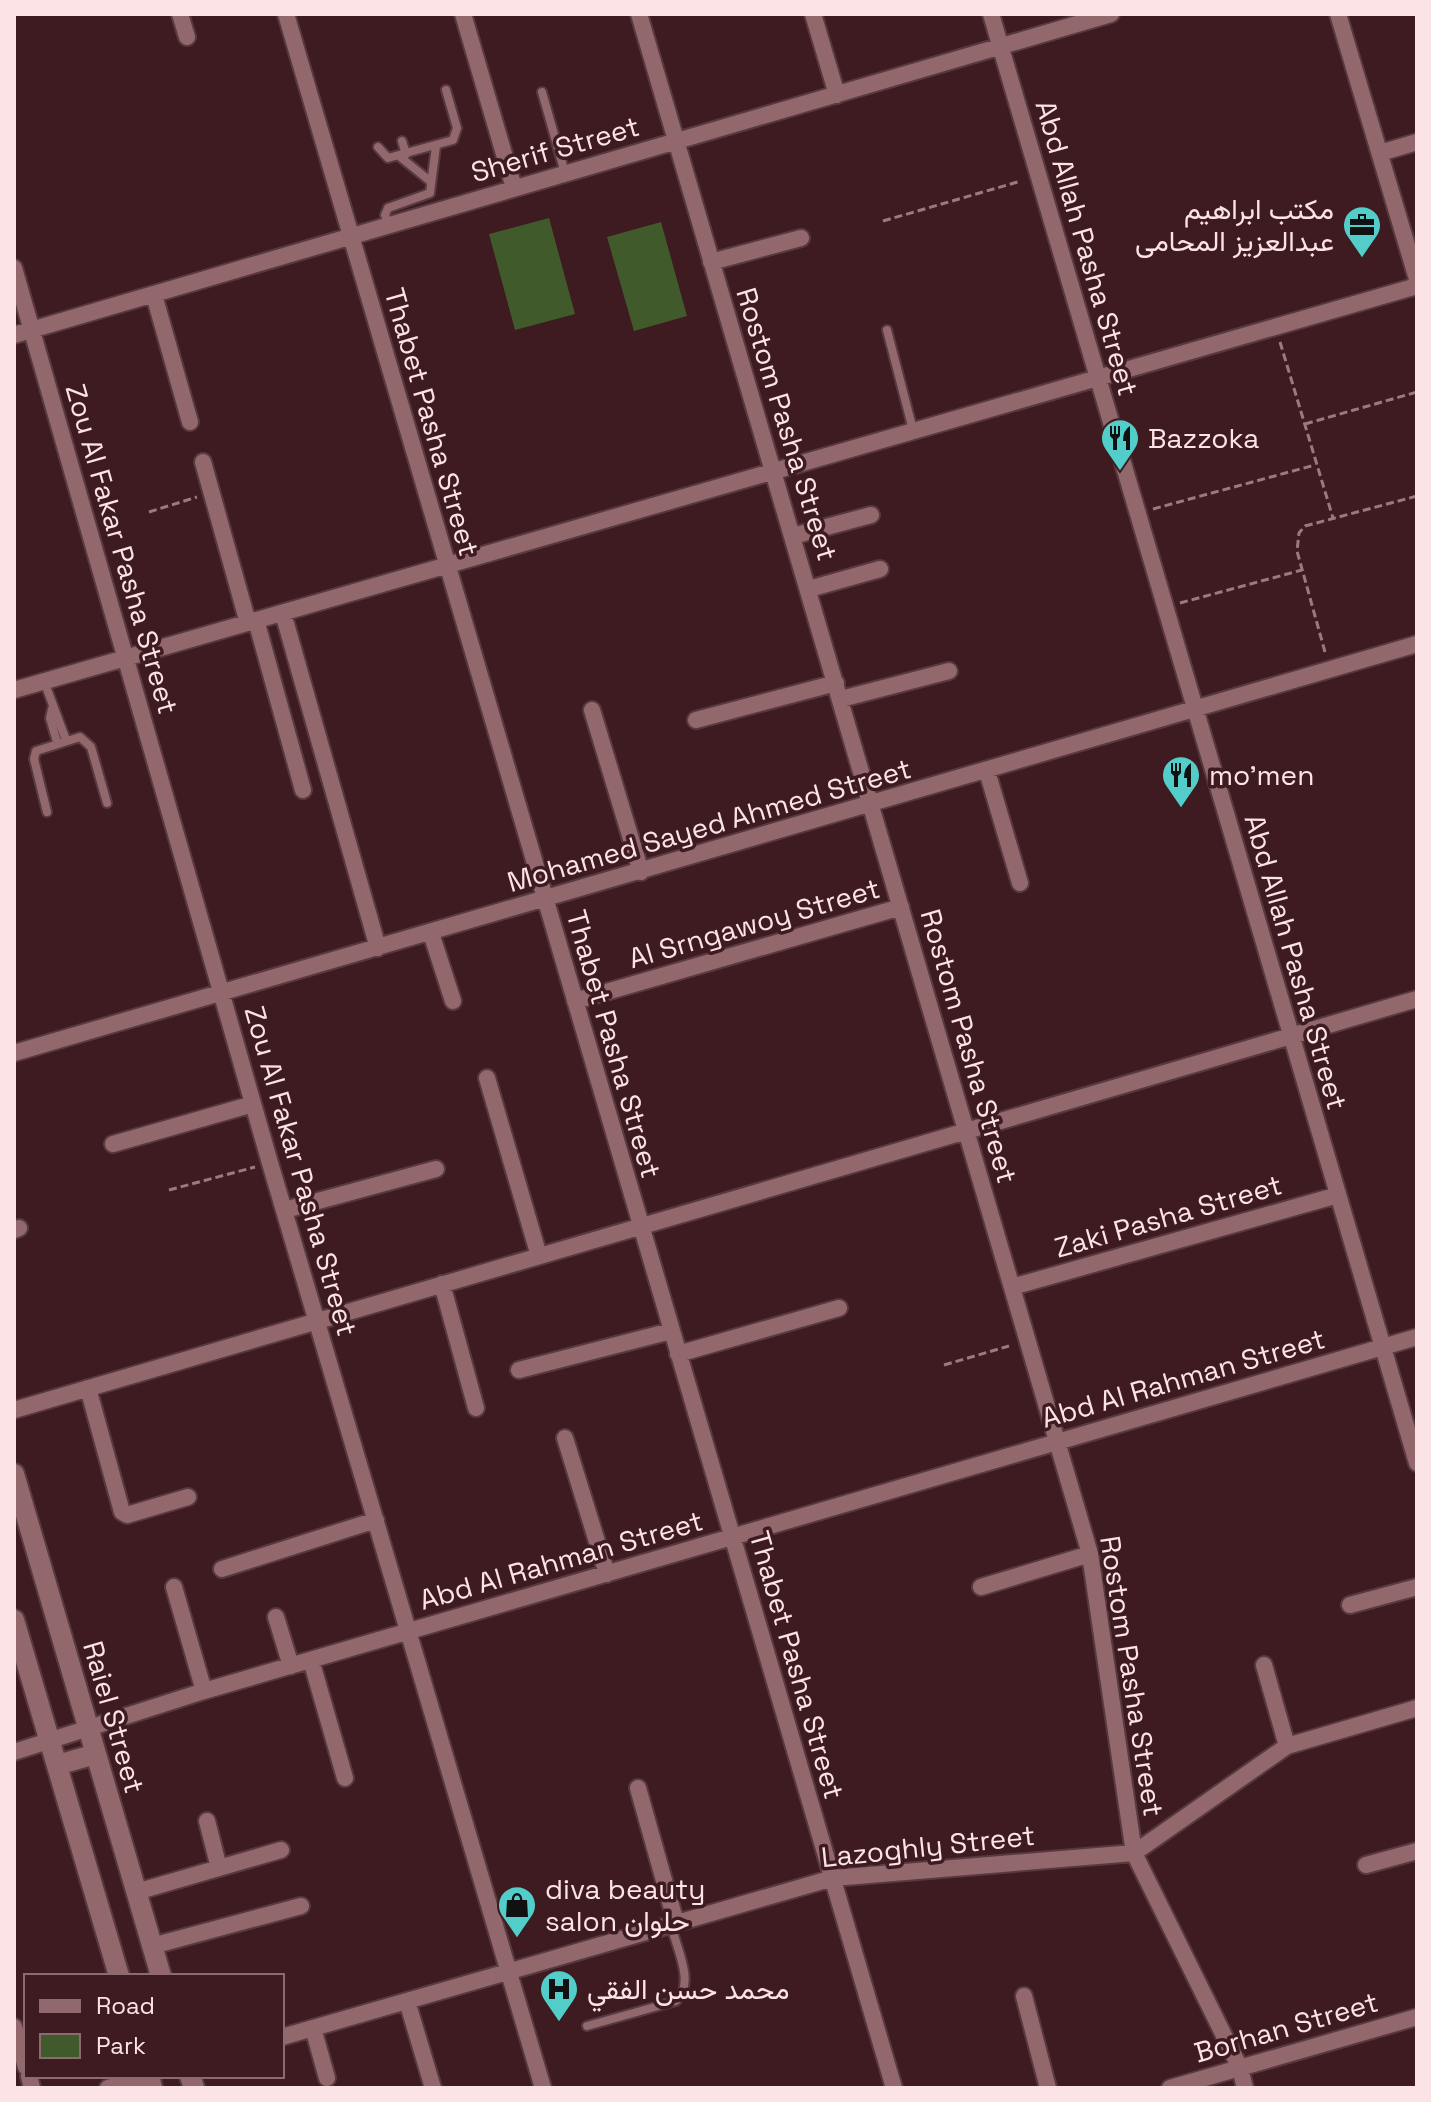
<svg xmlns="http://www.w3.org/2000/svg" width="1431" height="2102" font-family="'Space Grotesk',Vazirmatn,sans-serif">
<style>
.green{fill:#415a2c}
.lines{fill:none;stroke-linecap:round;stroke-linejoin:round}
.service-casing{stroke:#573a3f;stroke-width:12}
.minor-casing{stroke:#573a3f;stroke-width:20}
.tertiary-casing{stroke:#573a3f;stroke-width:24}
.path{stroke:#997b7f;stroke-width:3;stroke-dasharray:8 4;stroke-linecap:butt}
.service{stroke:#92686c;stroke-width:8}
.minor{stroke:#92686c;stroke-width:16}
.tertiary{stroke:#92686c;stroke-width:20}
.labels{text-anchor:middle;stroke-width:7;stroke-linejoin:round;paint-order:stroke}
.street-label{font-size:28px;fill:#fce3e5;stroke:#3e1b20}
.poi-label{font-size:28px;fill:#fce3e5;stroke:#3e1b20;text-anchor:start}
</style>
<rect width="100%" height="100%" fill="#3e1b20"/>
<path class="green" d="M549,218L575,314L515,330L489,234Z
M661,222L687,316L634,331L607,237Z"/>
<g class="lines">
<g class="service-casing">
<path id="service" d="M542,92L565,173
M402,141L406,154
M378,147L388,158L453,140L457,128L446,90
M399,156L430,181
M388,224L385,215L388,208L430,193L436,146
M887,330L913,430
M44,681L66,740
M52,709L50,718L57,742
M47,812L34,759L36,751L80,737L91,747L107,803
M587,2026L676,2001C696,1984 676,1947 671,1925"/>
</g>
<g class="minor-casing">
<path id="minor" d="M180,14L187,37
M286,14L894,2088
M463,14L514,188
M639,14L1090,1554L1134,1853L1240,2068L1245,2088
M813,14L837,95
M991,14L1417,1463
M1338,14L1417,279
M1380,153L1417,142
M711,262L801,238
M14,268L270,1163L543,2088
M154,295L190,422
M14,335L1111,14
M203,462L248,623
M793,536L871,515
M809,589L880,569
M283,613L378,948
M256,620L303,790
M14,690L1417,286
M841,699L949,671
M592,710L641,872
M696,720L836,683
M987,771L1020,883
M431,933L453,1001
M575,1001L901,907
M14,1053L1417,644
M487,1078L539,1256
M113,1144L253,1104
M285,1210L436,1169
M14,1230L19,1228
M442,1284L476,1408
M1012,1287L1338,1195
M678,1354L839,1308
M519,1370L671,1331
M88,1388L122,1512L127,1515L188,1497
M14,1410L1417,999
M565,1438L607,1574
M222,1569L376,1520
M174,1587L204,1691
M981,1587L1090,1554
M1350,1605L1417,1587
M276,1617L291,1666
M311,1660L345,1778
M1264,1665L1287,1746
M14,1752L204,1691L1417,1337
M638,1788L676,1923
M207,1821L219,1868
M1366,1865L1417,1851
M136,1892L281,1850
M152,1946L301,1906
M1024,1996L1048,2088
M407,2001L433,2088
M14,2027L26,2067
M313,2028L327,2078
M282,2037L833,1878L1134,1853L1287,1746L1417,1708
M29,2076L32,2088
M108,2088L149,2076
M1170,2088L1417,2017"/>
</g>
<g class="tertiary-casing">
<path id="tertiary" d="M14,1474L161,1976
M14,1620L119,1976
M57,1765L96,1754
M149,2076L152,2088
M190,2076L194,2088"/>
</g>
<path class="path" d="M883,221L1021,181
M1280,342L1333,518
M1305,424L1417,392
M1153,509L1315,465
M149,512L197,497
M1180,603L1302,570
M1325,652L1297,551L1299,533L1305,526L1417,496
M169,1190L255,1167
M944,1365L1009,1346"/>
<use href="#service" class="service"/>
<use href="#minor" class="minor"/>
<use href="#tertiary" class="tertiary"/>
</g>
<defs>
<g id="office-pin" transform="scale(2)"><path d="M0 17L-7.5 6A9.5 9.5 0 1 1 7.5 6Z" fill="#53cdc9" stroke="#3e1b20"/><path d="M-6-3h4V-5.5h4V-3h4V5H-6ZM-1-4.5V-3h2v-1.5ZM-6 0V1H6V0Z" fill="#111"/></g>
<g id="restaurant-pin" transform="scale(2)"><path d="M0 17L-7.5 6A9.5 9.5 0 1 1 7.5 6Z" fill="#53cdc9" stroke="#3e1b20"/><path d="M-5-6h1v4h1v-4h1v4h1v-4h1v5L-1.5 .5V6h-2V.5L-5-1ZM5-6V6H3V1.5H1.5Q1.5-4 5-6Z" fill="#111"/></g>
<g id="shop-pin" transform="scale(2)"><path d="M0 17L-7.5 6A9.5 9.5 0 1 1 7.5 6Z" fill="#53cdc9" stroke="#3e1b20"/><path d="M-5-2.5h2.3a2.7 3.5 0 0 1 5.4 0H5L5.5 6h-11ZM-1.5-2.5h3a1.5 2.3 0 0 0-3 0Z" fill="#111"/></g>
<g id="hospital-pin" transform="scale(2)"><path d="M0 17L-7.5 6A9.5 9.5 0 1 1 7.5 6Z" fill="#53cdc9" stroke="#3e1b20"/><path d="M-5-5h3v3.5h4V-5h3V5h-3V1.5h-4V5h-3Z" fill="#111"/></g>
</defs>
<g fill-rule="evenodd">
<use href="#office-pin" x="1362" y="225"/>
<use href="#restaurant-pin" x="1120" y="438"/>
<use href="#restaurant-pin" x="1181" y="775"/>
<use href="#shop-pin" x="517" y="1905"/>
<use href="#hospital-pin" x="559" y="1989"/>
</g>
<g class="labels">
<g class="street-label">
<text transform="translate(555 149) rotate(-16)" y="10">Sherif Street</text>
<text transform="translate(1087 248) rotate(74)" y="10">Abd Allah Pasha Street</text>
<text transform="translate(432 422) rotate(74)" y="10">Thabet Pasha Street</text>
<text transform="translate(787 424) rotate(73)" y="10">Rostom Pasha Street</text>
<text transform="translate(122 549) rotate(74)" y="10">Zou Al Fakar Pasha Street</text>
<text transform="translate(709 825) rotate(-16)" y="10">Mohamed Sayed Ahmed Street</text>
<text transform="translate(754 923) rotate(-16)" y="10">Al Srngawoy Street</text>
<text transform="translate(1296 962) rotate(74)" y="10">Abd Allah Pasha Street</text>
<text transform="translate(614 1044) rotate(74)" y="10">Thabet Pasha Street</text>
<text transform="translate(969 1046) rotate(74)" y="10">Rostom Pasha Street</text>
<text transform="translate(301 1171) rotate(74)" y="10">Zou Al Fakar Pasha Street</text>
<text transform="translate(1168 1216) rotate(-16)" y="10">Zaki Pasha Street</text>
<text transform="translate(1183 1378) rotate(-16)" y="10">Abd Al Rahman Street</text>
<text transform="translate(561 1560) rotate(-16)" y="10">Abd Al Rahman Street</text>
<text transform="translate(797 1665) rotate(74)" y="10">Thabet Pasha Street</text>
<text transform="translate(1132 1676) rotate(81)" y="10">Rostom Pasha Street</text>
<text transform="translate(114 1717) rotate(74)" y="10">Raiel Street</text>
<text transform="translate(928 1846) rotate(-6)" y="10">Lazoghly Street</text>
<text transform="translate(1286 2027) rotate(-16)" y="10">Borhan Street</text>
</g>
<g class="poi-label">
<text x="1334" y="219" text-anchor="end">مكتب ابراهيم<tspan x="1334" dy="32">عبدالعزيز المحامى</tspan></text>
<text x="1148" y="448">Bazzoka</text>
<text x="1209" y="785">mo'men</text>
<text x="545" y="1899">diva beauty<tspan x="545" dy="32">salon حلوان</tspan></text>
<text x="587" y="1999">محمد حسن الفقي</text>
</g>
</g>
<rect width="1431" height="2102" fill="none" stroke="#fce3e5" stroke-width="32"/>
<rect x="24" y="1974" width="260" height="104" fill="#3e1b20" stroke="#8a6b6f" stroke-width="2"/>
<rect x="40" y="2000" width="40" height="12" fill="#92686c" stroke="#8a6b6f" stroke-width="2"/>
<text x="96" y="2014" font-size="24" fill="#fce3e5">Road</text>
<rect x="40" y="2034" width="40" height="24" fill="#415a2c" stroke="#8a6b6f" stroke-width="2"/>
<text x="96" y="2054" font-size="24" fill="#fce3e5">Park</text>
</svg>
